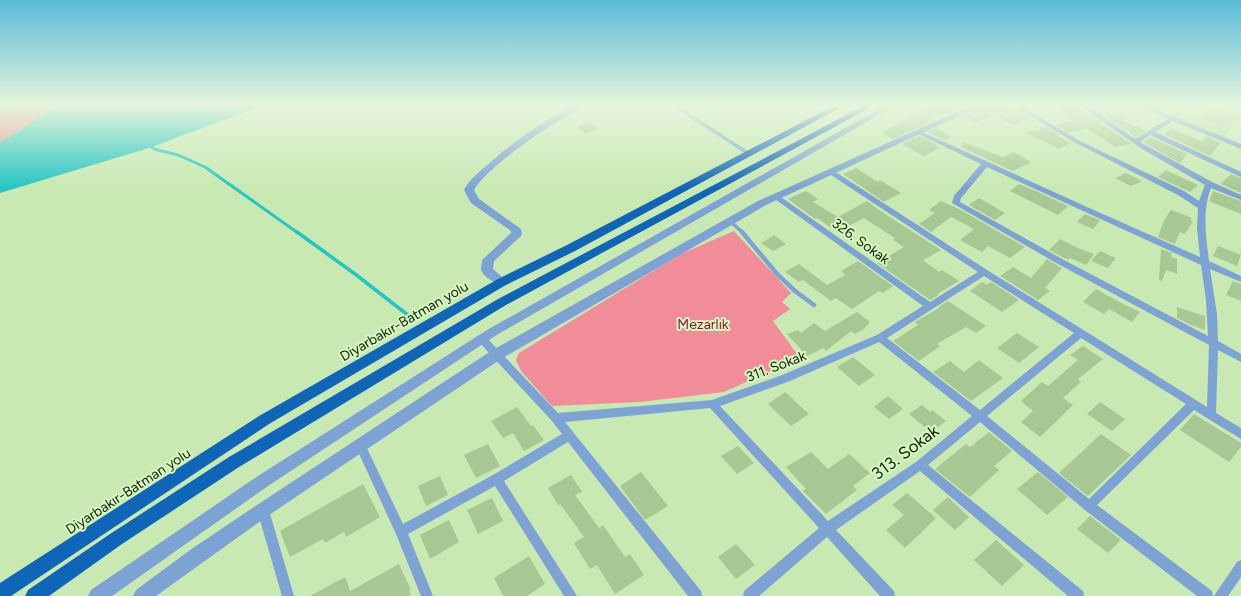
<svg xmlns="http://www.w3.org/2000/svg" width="1241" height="596" font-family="Figtree,sans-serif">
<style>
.built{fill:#badfa2}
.green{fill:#f18d98}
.water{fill:#25c5c3}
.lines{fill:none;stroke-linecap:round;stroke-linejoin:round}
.stream-far1{stroke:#25c5c3;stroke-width:3}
.stream{stroke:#25c5c3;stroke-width:3.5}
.building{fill:#a8c893}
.service-far1{stroke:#7ca3d3;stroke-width:3.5}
.service{stroke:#7ca3d3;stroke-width:4.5}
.minor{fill:#7ca3d3;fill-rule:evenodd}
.tertiary{fill:#7ca3d3;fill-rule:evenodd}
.trunk{fill:#0f65b7;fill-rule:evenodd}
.labels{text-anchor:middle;stroke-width:4;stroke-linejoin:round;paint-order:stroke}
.street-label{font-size:14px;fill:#15210d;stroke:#d5f6bf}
.park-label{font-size:14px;fill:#8e1835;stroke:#d5f6bf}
.near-street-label{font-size:17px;fill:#15210d;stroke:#d5f6bf}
</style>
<rect width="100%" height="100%" fill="#c8e9b2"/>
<path class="built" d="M1148,105H1241V119L1222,137Z"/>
<path class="green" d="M0,105H57L16,133L0,142Z
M734,231L791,293L782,302L790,309L773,321L800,358L724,392L640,402L552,406L521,371L516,360L519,353L681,254Z"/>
<path class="water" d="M57,105H263L152,147L0,193V142L16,133Z"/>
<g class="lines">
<path class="stream-far1" d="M149,144L154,149L178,155L205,167L298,233"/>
<path class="stream" d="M297,232L355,274L413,319"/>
</g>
<path class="building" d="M930,105H969L924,122L927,124L893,139L881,133Z
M984,105H1011L1008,107L1029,117L1014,125L997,117L1007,108L977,123L962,116Z
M1053,105H1074L1132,144L1115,147L1086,128L1069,133L1056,125L1074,120Z
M1119,110L1130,117L1121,120L1146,131L1135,137L1103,115Z
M1216,110L1236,117L1222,126L1202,118Z
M589,122L599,128L586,134L577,127Z
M1047,127L1060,135L1057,136L1070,143L1059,149L1026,133Z
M936,128L951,137L944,140L927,132Z
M1171,129L1202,141L1206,136L1221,143L1210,156L1164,134Z
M919,136L936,144L935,145L939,148L924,156L902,144Z
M1150,137L1187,154L1180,163L1143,142Z
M963,142L1003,157L1014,152L1031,162L1013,171L961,147Z
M856,168L878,182L880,180L901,193L884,202L843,174Z
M1166,170L1198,185L1190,192L1158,177Z
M1126,173L1142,181L1131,186L1115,178Z
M1231,174L1241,178V193L1221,184Z
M1019,184L1036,191L1068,206L1058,215L1010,191Z
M806,191L818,199L813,202L838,217L867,201L879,210L941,250L923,260L939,272L942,270L959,281L937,294L939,295L930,300L877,263L904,247L893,240L895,238L864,218L837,232L817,218L815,219L788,199Z
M1213,191L1241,201V214L1209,201Z
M979,198L993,206L1005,213L995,220L969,205Z
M941,201L961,210L1025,247L1010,258L988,246L982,252L960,240L974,229L951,217L931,232L919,224L935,213L929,210Z
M1171,210L1192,218L1190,220L1193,221L1185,234L1180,232L1175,244L1158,237L1164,221Z
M1085,214L1100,220L1093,229L1077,222Z
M774,235L786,244L773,251L761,243Z
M1060,239L1078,248L1094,254L1086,265L1070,258L1068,260L1049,250Z
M1218,246L1241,255L1237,266L1213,256Z
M1161,249L1172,253L1171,257L1177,259V274L1166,270L1162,281L1159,280Z
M1100,251L1116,258L1108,268L1091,261Z
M1047,259L1062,268L1045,288L1050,291L1038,300L1000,276L1013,267L1031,278Z
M858,261L893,286L883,293L879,291L852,309L836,298L831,301L803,280L799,282L785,272L799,264L827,285L845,275L841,271Z
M1233,281L1241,284V301L1226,295Z
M982,282L987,285L991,282L1019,300L1002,312L970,291Z
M1096,289L1123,304L1140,312L1132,322L1109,309L1104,314L1083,302Z
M948,301L986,326L976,333L966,327L937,344L940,346L919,361L893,341L918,325L915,322L939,308L938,307Z
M1177,307L1205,316V330L1191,325L1177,318Z
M857,312L870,322L864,329L855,334L851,331L826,351L824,348L807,356L787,334L798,330L801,333L814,323L825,331Z
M1017,333L1039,347L1019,363L997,348Z
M1083,346L1103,359L1078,379L1081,382L1063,398L1073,405L1040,437L1021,422L1033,411L1021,401L1042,382L1048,386L1078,360L1070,355Z
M853,357L875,375L859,386L837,367Z
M979,360L1003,378L971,401L933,372L950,361L964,372Z
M785,392L809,414L791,426L768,404Z
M888,396L903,409L889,419L874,407Z
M1100,402L1125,419L1112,431L1087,414Z
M922,405L930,412L932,410L946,421L931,432L909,414Z
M517,407L531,426L533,425L544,440L524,451L513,433L503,438L491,421Z
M1194,414L1241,443V447L1229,462L1180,430Z
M989,432L1012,451L994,466L999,470L970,497L935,469L966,444L970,447Z
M1101,434L1131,455L1088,496L1059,473Z
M488,444L500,466L476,478L464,455Z
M738,446L754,463L737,474L721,456Z
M811,452L828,469L849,454L870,473L853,486L857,490L826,514L803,491L806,489L786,467Z
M641,472L668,506L645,520L620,486Z
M1038,472L1068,497L1047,515L1017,489Z
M571,475L582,492L575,495L599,528L603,525L625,557L630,554L644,575L615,594L597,565L590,569L574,543L584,537L560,504L558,505L548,488Z
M440,476L448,495L426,506L418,486Z
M363,484L380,517L346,537L344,532L325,543L323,539L290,557L280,531Z
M907,493L936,518L905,548L886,530L904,515L892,505Z
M948,497L969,517L955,530L933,510Z
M492,498L503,521L478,534L467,510Z
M1090,516L1121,540L1108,553L1077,529Z
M449,520L459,542L430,559L420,535Z
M996,540L1024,565L1002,586L974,560Z
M736,544L755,565L736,579L718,557Z
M529,556L545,584L527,596H503L494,578Z
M399,564L411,590L409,591L411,596H310L345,577L350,591Z"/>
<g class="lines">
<path class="service-far1" d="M674,105L749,154
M730,221L743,233"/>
<path class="service" d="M742,232L777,274L795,291L814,305"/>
<path class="minor" d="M1012,105H1019L1080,141L1184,191L1199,201L1205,185L1142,149L1079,105H1086L1135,139L1168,119L1137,105H1145L1241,144V149L1173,121L1155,132L1241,172V177L1150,135L1140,142L1212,182L1241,195V200L1211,188C1202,211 1206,237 1209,261L1241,276V282L1210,269L1217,314L1218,341L1241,354V362L1218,350L1216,413L1241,428V439L1194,410L1097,505L1212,591L1213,596H1197L1085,510L980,422L928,465L1083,591L1084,596H1068L920,471L836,530L894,591L895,596H880L827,537L759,596H743L744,591L819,528L710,408L565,422L701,591L702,596H688L568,442L504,481L577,596H564L495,486L408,534L433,596H421L396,534L355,445L356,442L360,440L364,442L403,524L493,475L562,434L552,421L479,342L477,339L479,336H485L558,413L712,400L782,375L877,335L923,306L775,199L774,197L775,195H778L930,302L978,272L828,173L827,171L831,169L987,270L1207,407L1209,345L1058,264L952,203L954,196L981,164L916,133V131H920L1087,207L1200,257L1197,228L1198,208L1178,195L1076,143ZM987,167L1201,265L1206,300L1208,336L1064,260L960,202L961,198ZM984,276L1074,333L980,410L887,338ZM1081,338L1186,404L1089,499L987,416ZM879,342L972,416L916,462L828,521L720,406L790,381Z
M263,505L267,506L269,510L294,596H282L257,510L259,506Z
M1241,560V577L1228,596H1214L1237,562Z"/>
<path class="tertiary" d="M574,105H584C578,112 566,116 558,121C537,134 485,170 474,190L479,199L521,229L522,234L521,236L494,261L493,269L508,282L506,285C500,287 483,277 481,270C481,268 482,263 482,260L511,233V231L471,203L464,190C471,177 483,169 494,159C519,138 545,120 574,105Z
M886,105H896L495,336L268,486L112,596H88L91,590L258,476L487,330Z
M972,105H983L766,205L501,359L269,515L156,596H133L136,590L190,550L257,505L491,351L758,201Z"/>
<path class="trunk" d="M835,105H845L575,251L506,285L269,424L11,596H0V583L259,416L498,279L567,245Z
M865,105H875L506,305L239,467L122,544L49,596H25L28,590L110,534L229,457L498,299Z"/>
</g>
<linearGradient id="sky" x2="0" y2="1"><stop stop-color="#5abbd9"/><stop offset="0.56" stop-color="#e6f5dc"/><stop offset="1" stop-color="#e6f5dc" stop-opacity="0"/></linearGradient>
<rect width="1241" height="188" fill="url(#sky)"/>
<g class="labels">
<g class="street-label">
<text transform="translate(861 241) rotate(36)" y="5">326. Sokak</text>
<text transform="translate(404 321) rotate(-30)" y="5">Diyarbakır-Batman yolu</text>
<text transform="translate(776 366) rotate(-21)" y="5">311. Sokak</text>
<text transform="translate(128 491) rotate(-33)" y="5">Diyarbakır-Batman yolu</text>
</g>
<g class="park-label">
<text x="703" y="329">Mezarlık</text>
</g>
<g class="near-street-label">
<text transform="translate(905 452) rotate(-37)" y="6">313. Sokak</text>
</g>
</g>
</svg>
